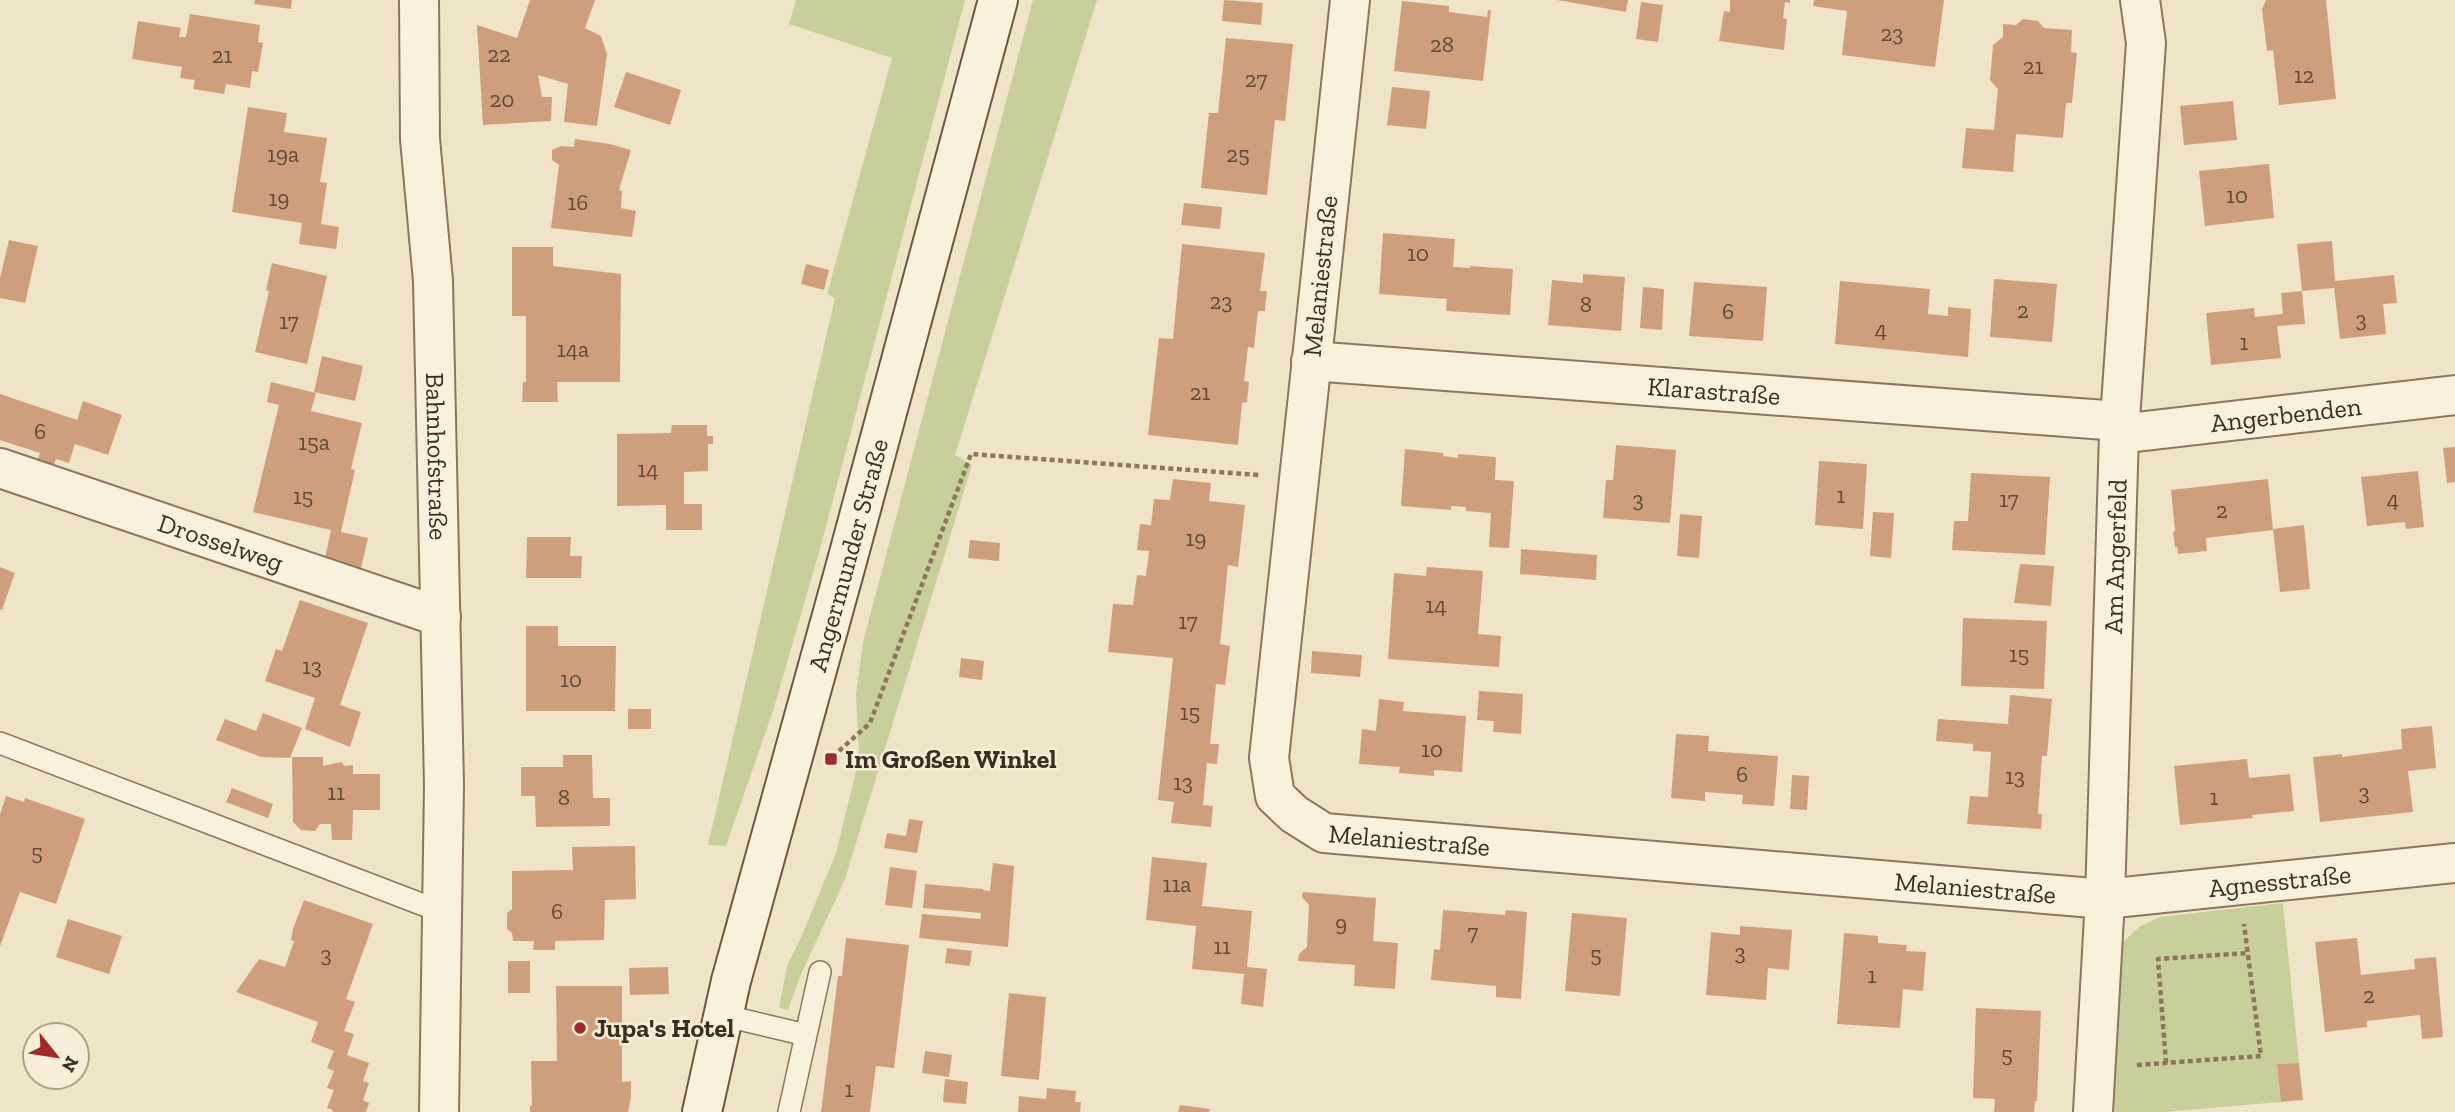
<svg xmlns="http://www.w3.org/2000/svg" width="2455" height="1112" font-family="'Zilla Slab',serif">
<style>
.green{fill:#c9cf9b}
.building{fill:#cf9f7d}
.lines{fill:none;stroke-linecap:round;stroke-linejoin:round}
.service-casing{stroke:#8d765c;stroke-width:24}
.minor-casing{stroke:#8d765c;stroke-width:42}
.secondary-casing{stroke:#6f573f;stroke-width:42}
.path{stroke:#8d765c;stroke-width:4.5;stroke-dasharray:5 3.5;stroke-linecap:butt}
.service{stroke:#faf1dc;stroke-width:21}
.minor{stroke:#faf1dc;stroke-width:38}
.secondary{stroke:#faf1dc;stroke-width:38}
.poi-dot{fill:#9e2a2b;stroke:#f7eed8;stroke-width:2.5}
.labels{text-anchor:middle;stroke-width:5;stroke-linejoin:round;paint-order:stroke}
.number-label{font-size:23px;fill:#624a37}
.street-label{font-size:26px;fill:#3d2e20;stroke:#f7eed8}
.poi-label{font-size:26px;font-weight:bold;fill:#3d2e20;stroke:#f7eed8;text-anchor:start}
</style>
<rect width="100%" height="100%" fill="#f0e4c8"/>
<path class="green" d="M796,0H965L820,549L773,711L726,846L708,845L835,298L827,294L892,58L789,24Z
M1033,0H1097L955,455L972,465L845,879C826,923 803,964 788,1010L779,1008L787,966L803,933L836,853L859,759L856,695L863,642Z
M2283,903L2299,1063L2277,1064L2281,1102L2165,1112H2113L2118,957L2122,943L2139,927L2160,917Z"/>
<path class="building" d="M255,0H292L291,9L254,4Z
M530,0H595L585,28L601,36L607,54L597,126L564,122L568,84L538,75L542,97H552L551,121L483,125L477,25L517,38Z
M1224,0L1263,3L1261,25L1222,21Z
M1557,0H1628L1626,12Z
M1730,0H1790V3L1785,2L1783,18L1787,19L1784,50L1719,41L1724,11L1730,12Z
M1814,0H1944L1935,67L1842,55L1847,11L1813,6Z
M2266,0H2326L2336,99L2279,105L2273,50L2267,51L2262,9Z
M1402,1L1449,6V12L1487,17L1488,10H1491L1483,81L1394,71Z
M1641,2L1663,5L1658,42L1636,39Z
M190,14L260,25L258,42L263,43L258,72L252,71L250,88L226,84L224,94L193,89L195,80L180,78L182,67L132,59L138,21L181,28L179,37H186Z
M2023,19L2038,21L2044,28L2072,30L2071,52L2077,53L2072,103H2066L2063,138L2016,134L2013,172L1962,168L1966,128L1994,130L1998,89L1990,80L1993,45L2003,37V24L2016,25Z
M1226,38L1293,44L1285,121L1275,120L1267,195L1201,188L1209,113H1218Z
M626,72L681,90L670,125L614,107Z
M1392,87L1430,91L1426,129L1387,125Z
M2233,101L2237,140L2184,145L2180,106Z
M248,107L287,113L284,132L327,138L320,182L327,183L321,224L339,227L336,249L299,244L302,223L232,212Z
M575,139L610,144L631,150L619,190L622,191L621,208L636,211L632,237L551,228L559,165L552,160V150L561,146L574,147Z
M2269,164L2274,218L2205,226L2199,171Z
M1184,203L1222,207L1220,229L1181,225Z
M1383,233L1455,239L1453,267L1470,268V266L1513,269L1510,315L1446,311L1447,299L1379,294Z
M9,240L38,246L25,303L0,298V278Z
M2332,241L2335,281L2394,275L2397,303L2383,304L2386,334L2340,339L2334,288L2302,291L2305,324L2277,326L2281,358L2211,365L2206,313L2254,308L2255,317L2283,314L2281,293L2302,291L2297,244Z
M1182,244L1265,253L1260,291H1267L1265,309V311H1258L1254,348L1248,347L1244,381L1249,382L1247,402L1242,403L1238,445L1148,435L1159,338L1173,339Z
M512,247H553V266L621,274L620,382H557L558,402H522L523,382H526V316H512Z
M272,263L327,276L307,364L255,352L269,291L266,290Z
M806,264L829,270L824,290L801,284Z
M1583,274L1625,277L1621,331L1548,325L1552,280L1583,283Z
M1994,279L2057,284L2052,342L1990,337Z
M1840,281L1930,289L1928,314L1948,316V307L1971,309L1968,357L1835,344Z
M1694,282L1767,287L1763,341L1689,336Z
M1643,287L1664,289L1662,330L1640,328Z
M322,356L363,366L355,401L314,392Z
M271,382L316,393L311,411L362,423L351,469L355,470L341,532L368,538L359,577L323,568L331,530L253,512L279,405L267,402Z
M0,394L77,420L83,401L122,415L108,455L75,444L69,463L56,459L53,466L37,461L40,453L0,440Z
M672,425H707V436H713V444H708V471L684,472V504H702V530H666V505L617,506V434L671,433Z
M1616,445L1676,450L1670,523L1603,518L1606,480H1613Z
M2455,447V482L2447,483L2443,448Z
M1405,449L1443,453V456L1458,458V454L1496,457L1495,480L1514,481L1509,548L1489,547L1491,513L1466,511V507L1451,506V510L1401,506Z
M1819,461L1867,464L1863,529L1815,525Z
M2418,471L2424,527L2406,529L2405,522L2367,526L2361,477Z
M1971,473L2050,477L2045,555L1952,550L1954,521H1968Z
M1173,479L1211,483L1209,501L1245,505L1238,567L1228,565L1220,644L1230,646L1225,685L1216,684L1210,744H1219L1217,764L1207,763L1203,805L1213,806L1211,827L1171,823L1174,802L1158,800L1173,658L1108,652L1113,604L1133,605L1137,575L1146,576L1149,551L1137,550L1140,524L1151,525L1154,499L1170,500Z
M2268,479L2273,530L2206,538L2207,551L2178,554L2177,547H2175L2173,532L2175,531L2171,490Z
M1873,512L1894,513L1891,558L1870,556Z
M1680,514L1702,516L1699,558L1677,556Z
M2304,525L2310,589L2280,592L2273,529Z
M527,537H571L570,556H582L581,578H526Z
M970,540L1000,543L999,561L968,558Z
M1521,549L1597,555L1596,580L1520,574Z
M2020,564L2054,566L2051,606L2014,603Z
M0,567L15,573L2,610L0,609Z
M1427,567L1483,571L1478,634L1501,636L1499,667L1388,659L1394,573L1426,576Z
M300,600L368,623L340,705L361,712L350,747L305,729L315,698L265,681L276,649L282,651Z
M1963,618L2047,621L2044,689L1961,686Z
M526,626H558V646H616L615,711H526Z
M1312,651L1362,655L1360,677L1311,673Z
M961,658L984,661L982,680L959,677Z
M1479,691L1523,694L1521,734L1493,732L1494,721L1477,720Z
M2010,695L2052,699L2047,756H2042L2038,814H2042L2041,829L1967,824L1970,796L1988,797L1991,752L1973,751V744L1936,741L1938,719L2008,724Z
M1379,699L1404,702L1403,711L1466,716L1462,772L1434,770V776L1399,773L1400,767L1359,764L1362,729L1376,731Z
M628,709H651V729H628Z
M263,713L302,728L290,758L261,757L216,740L225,719L256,731Z
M2432,726L2436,768L2408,771L2413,812L2320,822L2313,757L2342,754V757L2402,749L2401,729Z
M1676,734L1709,736L1708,751L1778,756L1774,806L1742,804L1743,795L1705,792V801L1671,798Z
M563,755H592L593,798H610V826L536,827L535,796H521V767H563Z
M292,757H323V766L341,762L345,766L353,765V774H380V810H353L352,840H332L331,824H320L315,831L301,830L293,822Z
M2247,759L2249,778L2290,774L2294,811L2252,815L2253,818L2180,825L2174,766Z
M1792,775L1809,776L1807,810L1790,809Z
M232,788L273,804L268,818L226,802Z
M6,796L24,802L25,798L85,819L56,904L20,892L0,946V814Z
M909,819L923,821L917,853L884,848L887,833L906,836Z
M635,846L636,899L605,900L604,940L555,941V950H533L534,941H513L512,933L507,929V913L512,909V871L573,870L572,847Z
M1152,857L1207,863L1202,906L1252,911L1247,967L1267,969L1263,1007L1241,1004L1244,974L1192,969L1196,926L1146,920Z
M993,863L1014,866L1008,947L919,938L922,914L980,919L981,913L923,908L925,884L983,889V890L990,891Z
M890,867L917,871L912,908L885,905Z
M1303,892L1376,898L1373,941L1398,943L1395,989L1354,986L1355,965L1298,961L1299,954L1307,947L1309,905L1302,897Z
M304,900L373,924L346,999L355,1002L344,1031L354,1034L347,1055L369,1063L363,1081L369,1083L363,1100L369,1103L366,1112H332L333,1110L327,1108L334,1090L327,1088L334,1071L327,1068L334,1051L311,1042L318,1022L236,992L259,959L285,967L294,941L291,940L293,929Z
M1443,910L1505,915L1506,910L1527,912L1521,999L1496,997V986L1431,980L1434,949L1440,950Z
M1572,913L1627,918L1620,996L1565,991Z
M68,919L122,936L109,974L56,957Z
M1740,926L1792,930L1789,970L1768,968L1766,1000L1706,995L1711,932L1740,935Z
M1844,933L1878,936V943L1907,945L1906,951L1926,952L1923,991L1903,989L1900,1028L1837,1024Z
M846,938L909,945L894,1068L876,1066L870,1112H821L838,976H842Z
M2357,938L2361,975L2415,969L2414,959L2436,957L2443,1037L2422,1039L2420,1015L2367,1021V1027L2325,1032L2315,942Z
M947,948L972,951L970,966L945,963Z
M508,961H530V993H508Z
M668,967L669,994L630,995L629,968Z
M556,986H622V1082L631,1081V1097L628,1112H530V1106L532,1105L531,1061H557Z
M1009,993L1046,997L1039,1080L1001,1076Z
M1976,1008L2041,1011L2037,1101H2035L2034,1112H1994L1995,1099L1973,1098Z
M925,1051L952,1055L949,1077L922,1073Z
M2299,1063L2303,1100L2281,1102L2277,1064Z
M945,1079L968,1082L966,1104L943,1102Z
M1047,1088L1076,1091L1075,1102H1081L1080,1112H1018L1019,1096L1046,1099Z
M1180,1105L1210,1109L1209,1112H1178Z"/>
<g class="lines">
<g class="service-casing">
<path id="service" d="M0,743L442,912
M722,1015L806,1035L789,1112
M806,1035L820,972"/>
</g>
<g class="minor-casing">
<g id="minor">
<path id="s1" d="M419,0L420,139L433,281L444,785L439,1112"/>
<path id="s2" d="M1350,0C1322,253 1298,505 1269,758L1275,796L1294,814L1324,833L2105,899L2455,863"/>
<path id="s3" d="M1311,361L2119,421"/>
<path id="s4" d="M2119,434L2455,395"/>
<path id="s5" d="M0,468L441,617"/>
<path id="s6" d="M2093,1112L2105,899L2119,434L2146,43L2140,0"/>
</g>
</g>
<g class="secondary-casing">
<g id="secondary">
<path id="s7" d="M702,1112L731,981L847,561L998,0"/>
</g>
</g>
<path class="path" d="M839,751L870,723L971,454L1259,475
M2166,1063L2158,959L2248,953
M2137,1065L2261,1056L2244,924"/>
<use href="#service" class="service"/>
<use href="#minor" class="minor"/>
<use href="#secondary" class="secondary"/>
</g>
<g class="poi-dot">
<rect x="824" y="752" width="14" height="14" rx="3.5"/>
<circle cx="580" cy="1028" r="7"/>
</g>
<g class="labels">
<g class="number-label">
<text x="1892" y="41">23</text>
<text x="1442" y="52">28</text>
<text x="499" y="62">22</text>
<text x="222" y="63">21</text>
<text x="2033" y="74">21</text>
<text x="2304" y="83">12</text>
<text x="1256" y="87">27</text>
<text x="502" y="107">20</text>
<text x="283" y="162">19a</text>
<text x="1238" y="162">25</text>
<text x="2237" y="203">10</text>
<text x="279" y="206">19</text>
<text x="578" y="210">16</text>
<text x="1418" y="261">10</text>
<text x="1221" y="309">23</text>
<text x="1586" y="312">8</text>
<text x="2023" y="318">2</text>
<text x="1728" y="319">6</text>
<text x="2361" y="327">3</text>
<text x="289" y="329">17</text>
<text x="1881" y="337">4</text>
<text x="2244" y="350">1</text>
<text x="573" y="357">14a</text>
<text x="1200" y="400">21</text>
<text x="40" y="439">6</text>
<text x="314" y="450">15a</text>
<text x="648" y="477">14</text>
<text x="1841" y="503">1</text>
<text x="303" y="504">15</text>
<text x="1638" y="507">3</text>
<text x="2009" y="507">17</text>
<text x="2393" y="507">4</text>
<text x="2222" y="518">2</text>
<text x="1196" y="546">19</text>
<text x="1436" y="613">14</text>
<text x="1188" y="629">17</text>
<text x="2019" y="662">15</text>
<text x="312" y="674">13</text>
<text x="571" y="687">10</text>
<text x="1190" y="720">15</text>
<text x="1432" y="757">10</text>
<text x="1742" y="782">6</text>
<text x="2015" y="784">13</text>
<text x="1183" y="790">13</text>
<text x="336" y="800">11</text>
<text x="2364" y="800">3</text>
<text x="564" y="805">8</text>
<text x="2214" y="805">1</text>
<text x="37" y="860">5</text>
<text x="1177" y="892">11a</text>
<text x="557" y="919">6</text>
<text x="1341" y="931">9</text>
<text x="1473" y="940">7</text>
<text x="1222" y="954">11</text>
<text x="1740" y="960">3</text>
<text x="326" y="962">3</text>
<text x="1596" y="962">5</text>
<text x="1872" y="983">1</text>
<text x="2369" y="1003">2</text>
<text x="2007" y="1062">5</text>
<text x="849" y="1097">1</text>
</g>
<g class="street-label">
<text transform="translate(1320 276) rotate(-84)" y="9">Melaniestraße</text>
<text dy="9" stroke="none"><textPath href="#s3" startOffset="404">Klarastraße</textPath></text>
<text dy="9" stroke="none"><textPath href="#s4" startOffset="168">Angerbenden</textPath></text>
<text dy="9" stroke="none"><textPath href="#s1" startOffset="457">Bahnhofstraße</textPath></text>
<text dy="9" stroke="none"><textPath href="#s5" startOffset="233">Drosselweg</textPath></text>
<text dy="9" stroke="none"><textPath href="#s7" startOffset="576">Angermunder Straße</textPath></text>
<text dy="9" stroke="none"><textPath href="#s6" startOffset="556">Am Angerfeld</textPath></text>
<text dy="9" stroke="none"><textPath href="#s2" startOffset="948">Melaniestraße</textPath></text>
<text dy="9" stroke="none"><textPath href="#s2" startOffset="1822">Agnesstraße</textPath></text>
<text dy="9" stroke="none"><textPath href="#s2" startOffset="1516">Melaniestraße</textPath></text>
</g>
<g class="poi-label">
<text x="845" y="768">Im Großen Winkel</text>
<text x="594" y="1037">Jupa's Hotel</text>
</g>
</g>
<g transform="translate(56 1056) rotate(120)"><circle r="33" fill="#f7eed8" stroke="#ada18e" stroke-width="2"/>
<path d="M0-5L12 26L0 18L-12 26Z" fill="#9e2a2b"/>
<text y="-10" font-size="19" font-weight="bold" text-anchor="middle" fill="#3d2e20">N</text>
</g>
</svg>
